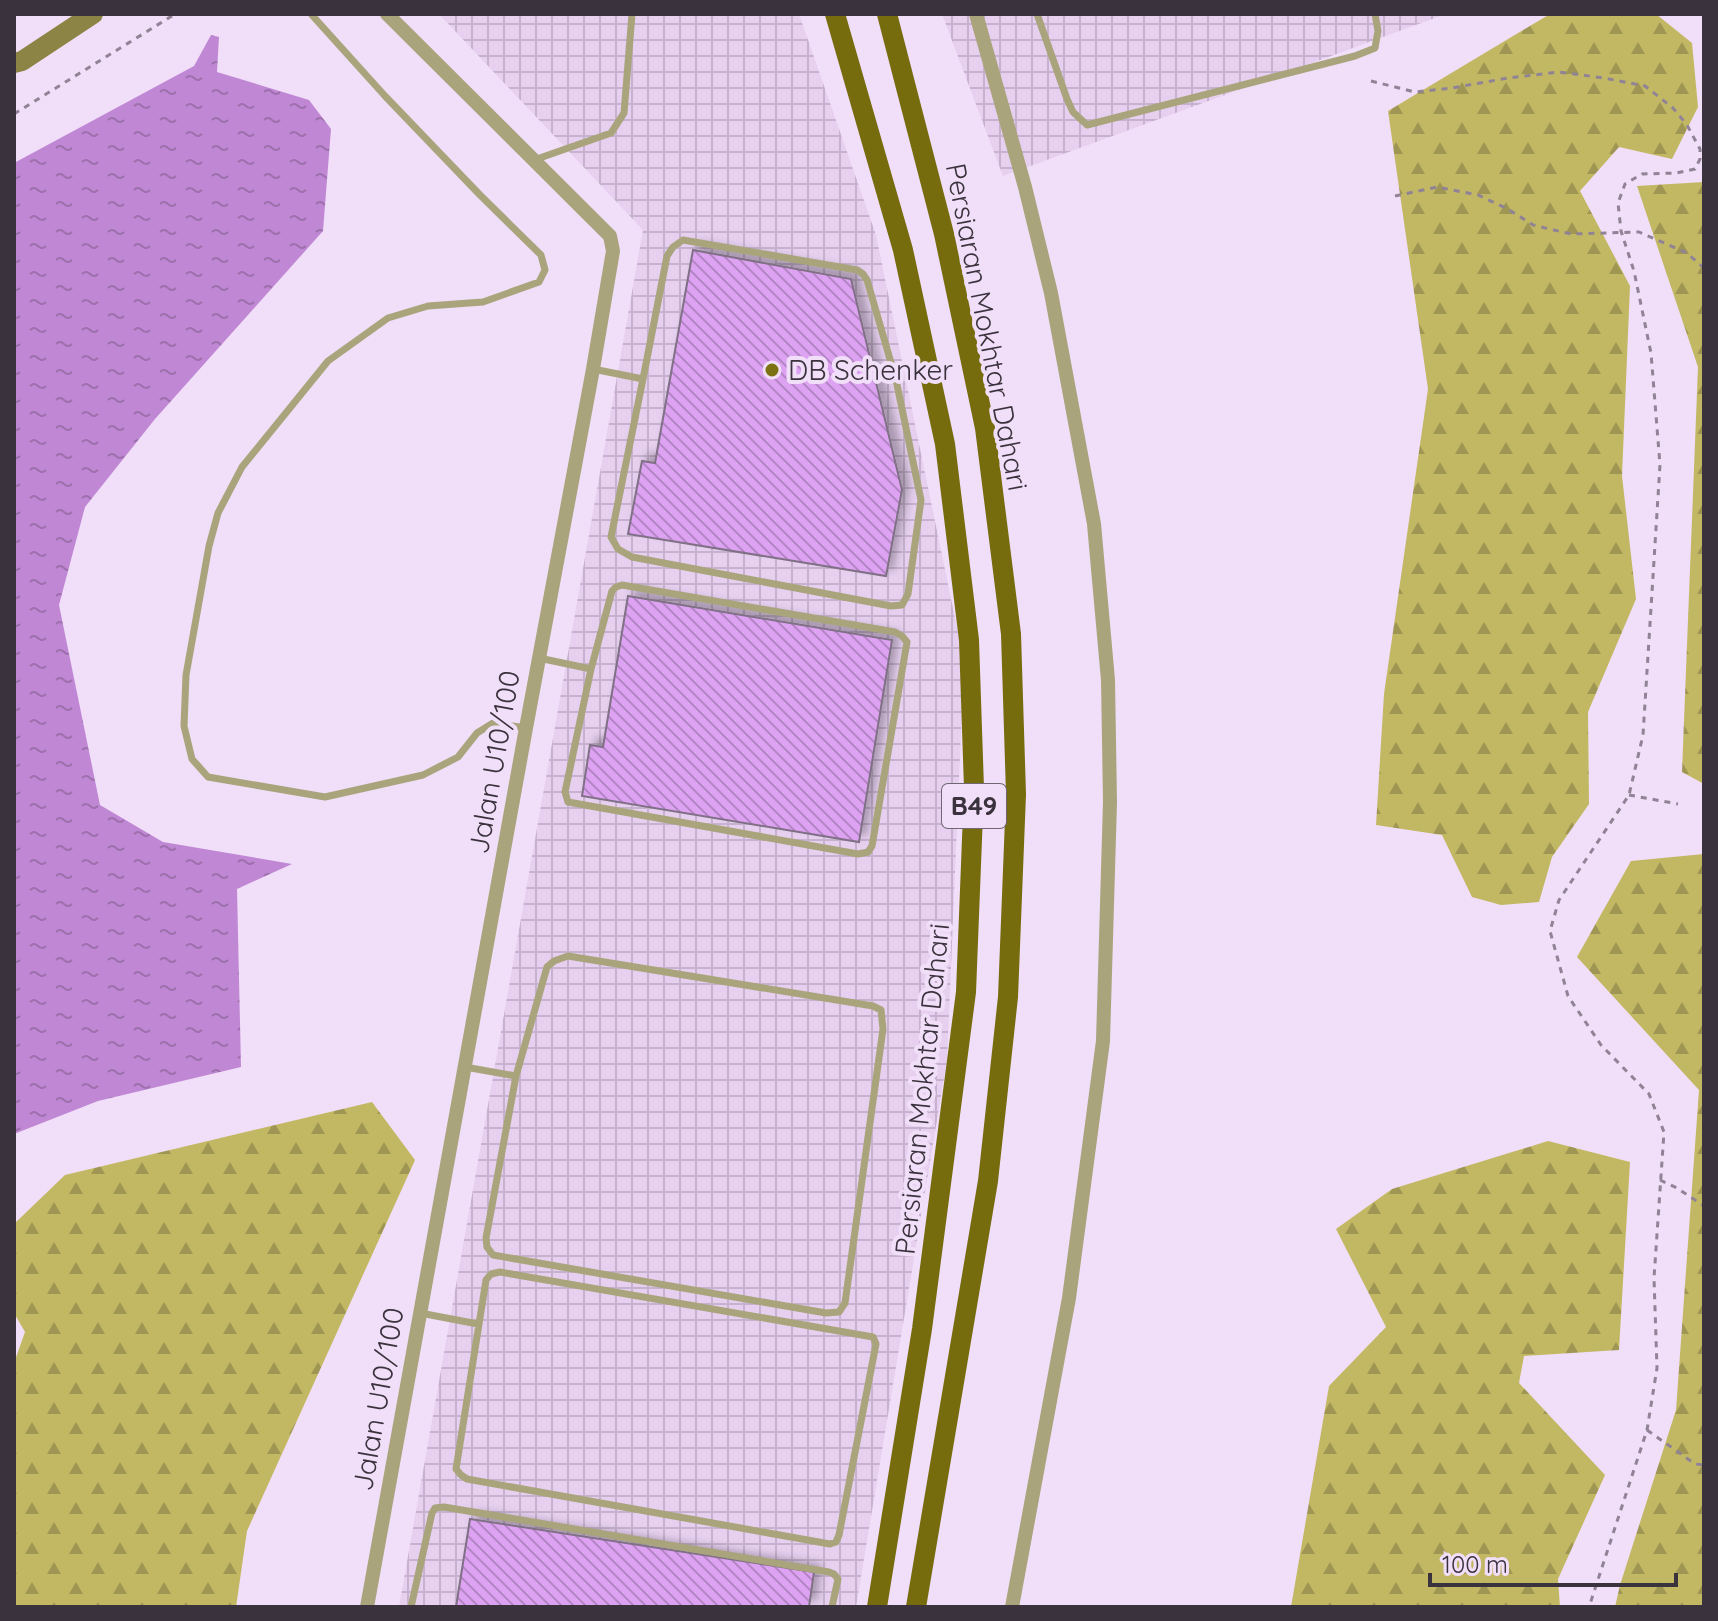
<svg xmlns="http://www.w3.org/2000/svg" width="1718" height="1621" font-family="Quicksand,sans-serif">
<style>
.industrial{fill:url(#industrial-grid)}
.forest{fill:url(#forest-firs)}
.water{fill:url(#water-ripples)}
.building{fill:url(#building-back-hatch);stroke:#807086;stroke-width:2;filter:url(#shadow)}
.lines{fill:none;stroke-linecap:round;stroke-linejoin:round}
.path{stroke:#908395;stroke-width:3;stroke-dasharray:6 6;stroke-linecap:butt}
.lane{stroke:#a9a47c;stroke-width:7}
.street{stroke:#a9a47c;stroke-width:14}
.secondary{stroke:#8b8445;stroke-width:20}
.primary{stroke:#766c0e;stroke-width:20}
.poi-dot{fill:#7c7213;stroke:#f1def8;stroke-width:3}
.labels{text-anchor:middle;stroke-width:8;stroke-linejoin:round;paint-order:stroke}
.shield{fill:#f1def8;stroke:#716674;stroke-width:2}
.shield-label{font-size:26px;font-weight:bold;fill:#3a323c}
.street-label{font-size:28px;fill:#3a323c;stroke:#f1def8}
.poi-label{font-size:28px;fill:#3a323c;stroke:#f1def8;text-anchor:start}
</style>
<defs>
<pattern id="industrial-grid" width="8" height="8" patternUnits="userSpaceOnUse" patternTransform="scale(2)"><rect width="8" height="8" fill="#e6cfef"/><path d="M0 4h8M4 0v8" fill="none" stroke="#c6b2ce"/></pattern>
<pattern id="forest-firs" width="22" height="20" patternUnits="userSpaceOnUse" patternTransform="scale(2)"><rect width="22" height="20" fill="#c2b863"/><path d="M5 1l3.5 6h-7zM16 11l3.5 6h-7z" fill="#9f9653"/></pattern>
<pattern id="water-ripples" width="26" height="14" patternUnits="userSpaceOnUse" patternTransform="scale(2)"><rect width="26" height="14" fill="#c088d4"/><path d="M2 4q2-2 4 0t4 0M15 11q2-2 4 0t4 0" fill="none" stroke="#9d70ad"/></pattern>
<pattern id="building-back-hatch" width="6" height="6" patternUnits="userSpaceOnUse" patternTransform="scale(2)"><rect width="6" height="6" fill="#dda3f2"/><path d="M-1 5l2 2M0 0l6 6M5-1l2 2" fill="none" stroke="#b485c5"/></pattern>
<filter id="shadow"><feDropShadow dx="7" dy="-7" stdDeviation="4" flood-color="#0004"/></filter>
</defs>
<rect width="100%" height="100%" fill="#f1def8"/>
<path class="industrial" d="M439,14H799L876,235L964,662L947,1060L856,1607H399L643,230Z
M942,14H1446L1003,176Z"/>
<path class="forest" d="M1550,14H1656L1692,43L1698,107L1672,159L1619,147L1580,191L1630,286L1622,476L1636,599L1588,712L1589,804L1552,857L1539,902L1501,905L1472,897L1442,835L1376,825L1384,694L1428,389L1388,111Z
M1704,182V784L1682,772L1698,367L1637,186Z
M1704,854V1607H1615L1620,1585L1676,1410L1699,1090L1577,957L1631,861Z
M372,1102L415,1160L247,1531L236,1607H14V1363L25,1332L14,1313V1224L65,1175Z
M1548,1141L1630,1162L1619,1350L1524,1356L1519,1383L1605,1475L1558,1579L1560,1607H1291L1329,1386L1386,1327L1336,1229L1392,1189Z"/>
<path class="water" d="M211,35L219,37L217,72L309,100L331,129L323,231L155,419L85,507L59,605L100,805L163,842L292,864L237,889L241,1067L98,1101L14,1134V163L194,66Z"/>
<path class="building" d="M693,250L851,279L902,490L886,576L628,534L642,461L655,463Z
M628,596L892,640L859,842L582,796L590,745L603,747Z
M470,1519L814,1572L809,1607H456Z"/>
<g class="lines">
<path class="path" d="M1371,81L1415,92L1452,88L1508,78L1559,72L1604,78L1645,86L1673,108L1687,125L1700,149V159L1695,169L1676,173L1642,174L1625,184L1618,203L1621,231L1634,271L1651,353L1660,465L1643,735L1629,795L1559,900L1550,931L1568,996L1601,1045L1649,1094L1664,1132L1654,1278L1657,1368L1647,1430L1589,1607
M14,114L175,14
M1395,196L1437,187L1478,195L1508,209L1533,225L1571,234L1639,232L1687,253L1704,268
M1629,795L1678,804
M1660,1180L1677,1188L1704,1206
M1647,1430L1695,1464L1704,1465"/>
<path class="lane" d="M311,14L385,96L480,195L541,255L545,270L539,282L483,302L428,306L388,318L328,361L242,467L218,513L209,546L186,675L184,726L192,759L208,777L325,797L423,775L458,757L477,733L493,723L526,728
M1037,14L1067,99L1073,112L1087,125L1355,56L1375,48L1378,31L1375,14
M534,160L611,133L624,113L632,14
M593,369L643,379L667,256L673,247L683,240L857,270L863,274L867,280L896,380L921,500L908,594L902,605L891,606L632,557L618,549L611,537L643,379
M622,585L895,632L902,636L907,642L872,846L868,852L858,854L568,802L565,792L591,669L612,591L616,587Z
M539,658L591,669
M465,1067L516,1076L547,967L554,961L568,956L873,1006L881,1010L883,1029L845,1303L839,1312L826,1313L493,1255L487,1247L486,1238L516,1076
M500,1272L873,1337L876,1344L839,1535L836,1542L830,1544L467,1479L461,1475L456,1469L486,1280L491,1274Z
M420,1313L478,1324
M411,1607L432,1513L435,1508L444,1507L829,1572L834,1574L838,1579L832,1607"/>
<path class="street" d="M976,14L1025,187L1051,293L1094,524L1108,680L1110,802L1103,1041L1069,1298L1012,1607
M367,1607L526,728L593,369L613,251L610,236L387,14"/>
<path class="secondary" d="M14,63L22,61L93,14"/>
<path class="primary" d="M835,14L903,250L945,444L969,640L974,788L966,992L922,1329L877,1607
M887,14L944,234L985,428L1011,634L1016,794L1008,997L988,1181L916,1607"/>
</g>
<circle class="poi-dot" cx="772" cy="370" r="8"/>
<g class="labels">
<rect class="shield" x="942" y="784" width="64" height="44" rx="6"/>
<g class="shield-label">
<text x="974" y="815">B49</text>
</g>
<g class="street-label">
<text transform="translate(987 327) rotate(79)" y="10">Persiaran Mokhtar Dahari</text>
<text transform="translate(494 762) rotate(-80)" y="10">Jalan U10/100</text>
<text transform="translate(922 1089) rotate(-84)" y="10">Persiaran Mokhtar Dahari</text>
<text transform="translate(378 1399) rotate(-80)" y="10">Jalan U10/100</text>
</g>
<g class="poi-label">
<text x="788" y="380">DB Schenker</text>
</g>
</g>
<rect width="1718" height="1621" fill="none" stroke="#3a323c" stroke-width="32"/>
<path d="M1430 1573v12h246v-12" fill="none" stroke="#3a323c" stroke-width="4"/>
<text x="1442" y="1573" font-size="24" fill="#3a323c" stroke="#f1def8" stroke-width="6" paint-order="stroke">100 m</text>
</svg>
